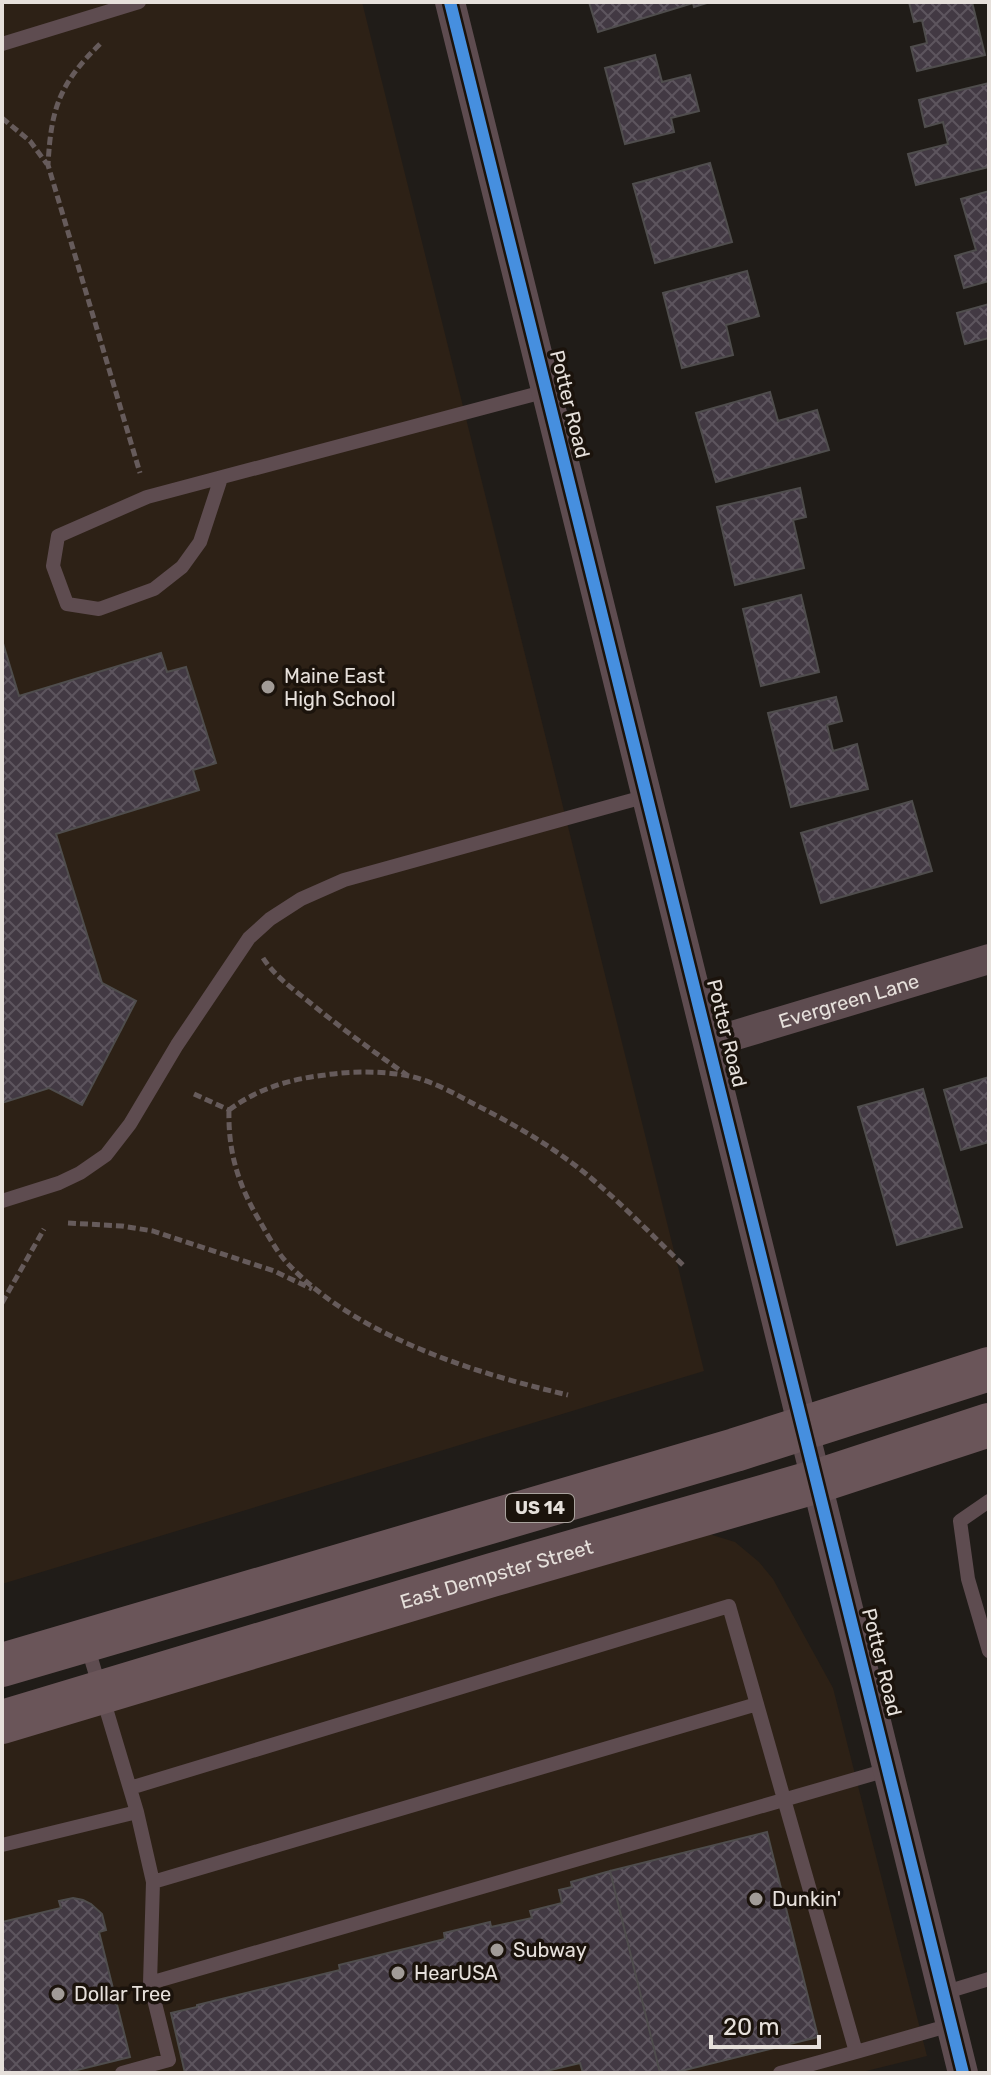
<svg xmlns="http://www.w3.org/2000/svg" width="991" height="2075" font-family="Rubik,sans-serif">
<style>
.built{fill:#2d2116}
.building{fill:url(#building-cross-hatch);stroke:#4f4d4d;stroke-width:2}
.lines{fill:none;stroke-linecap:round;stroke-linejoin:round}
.path{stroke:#665b5b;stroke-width:5;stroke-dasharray:8 4;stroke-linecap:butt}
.lane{stroke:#5e4c50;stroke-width:14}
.street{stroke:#5e4c50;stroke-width:30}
.primary{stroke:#6a5559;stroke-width:44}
.cycleway-casing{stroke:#1b130c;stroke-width:17}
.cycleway{stroke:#468fdf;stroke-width:12}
.poi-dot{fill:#a19b97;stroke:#1b130c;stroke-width:3}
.labels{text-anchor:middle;stroke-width:7;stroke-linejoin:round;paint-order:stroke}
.shield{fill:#1b130c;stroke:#a9a29d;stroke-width:2}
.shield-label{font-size:18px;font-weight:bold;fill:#e6e0db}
.street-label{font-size:20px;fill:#e6e0db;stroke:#1b130c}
.poi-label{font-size:20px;fill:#e6e0db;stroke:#1b130c;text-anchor:start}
</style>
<defs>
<pattern id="building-cross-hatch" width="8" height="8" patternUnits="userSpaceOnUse" patternTransform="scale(2)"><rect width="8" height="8" fill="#423943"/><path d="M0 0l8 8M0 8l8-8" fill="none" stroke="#5d555e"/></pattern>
</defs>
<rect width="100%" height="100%" fill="#201c18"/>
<path class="built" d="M2,2H362L704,1371L2,1584Z
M709,1534L735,1542L759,1562L773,1579L833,1688L927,2056L858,2073H2V1742Z"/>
<path class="building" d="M589,2H710L694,7L693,3L598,32Z
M909,2H972L985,55L917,71L911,47L927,43L922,20L914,22Z
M655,55L662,82L690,75L699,111L671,118L674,132L625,144L605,68Z
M989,83V167L916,185L908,154L948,144L943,122L925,127L919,100Z
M710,163L732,242L655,263L633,184Z
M989,191V281L964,288L955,256L976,250L961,199Z
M747,271L759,316L726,325L733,355L682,368L663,293Z
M989,304V338L965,344L957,313Z
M770,392L778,421L817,410L829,450L716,482L696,413Z
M800,488L806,517L793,520L804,568L735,585L717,507Z
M801,595L819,672L761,686L743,609Z
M2,640L19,696L161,653L167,672L186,667L216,763L193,770L199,790L56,834L102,983L136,1001L82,1105L49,1088L2,1103Z
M836,697L842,721L827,725L833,751L857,744L868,789L791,807L768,713Z
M912,801L932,871L821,903L801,833Z
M989,1077V1142L961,1150L944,1090Z
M923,1089L962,1227L897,1245L858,1107Z
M767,1832L818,2037L673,2073H660L610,1871Z
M610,1871L660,2073H583L580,2063L538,2073H185L171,2013L197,2007V2005L340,1970L339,1965L445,1939L444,1933L490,1922L491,1927L532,1918L530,1911L562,1903L559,1890L572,1887L571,1882Z
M73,1898L83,1900L91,1904L102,1914L106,1930L99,1932L130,2057L65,2073H2V1922L61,1908L59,1901Z"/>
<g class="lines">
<path class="path" d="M100,44C59,84 51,109 48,165L140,473
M2,118L30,141L47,164
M263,958C276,978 296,991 314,1006C344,1030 375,1053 407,1075
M194,1094L229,1110
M229,1110C257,1089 290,1079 325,1075C351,1071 378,1071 404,1075C428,1079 452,1092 472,1103C514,1124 555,1148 591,1178C624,1206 654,1237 685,1267
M229,1110C228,1152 238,1184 259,1220C268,1235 277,1253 290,1266C359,1337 474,1373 568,1395
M68,1223L122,1226L153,1231L274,1271L312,1289
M2,1303L44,1229"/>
<path class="lane" d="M2,44L139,2
M221,478L200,542L182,567L154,589L99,609L67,604L53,566L58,536L147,497L547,391
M2,1201L59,1183L80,1173L106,1155L130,1124L177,1045L249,938L270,919L301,899L344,880L647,796
M989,1501L960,1521L968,1579L989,1651
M87,1645L137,1812L153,1882L150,1983L169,2060L122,2073
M130,1788L729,1606L856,2052L951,2025
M2,1845L137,1812
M153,1882L757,1704
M150,1983L887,1770
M943,1993L989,1979
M780,2073L856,2052"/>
<g class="street">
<path d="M450,2L963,2073"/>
<path id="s1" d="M709,1043L989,959"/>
</g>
<g class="primary">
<path d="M2,1665L735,1450L989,1369"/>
<path id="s2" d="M2,1722L492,1575L818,1481L989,1425"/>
</g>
<g class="cycleway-casing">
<path id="cycleway" d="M450,2L963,2073"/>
</g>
<use href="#cycleway" class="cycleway"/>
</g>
<g class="poi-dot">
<circle cx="268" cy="687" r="8"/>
<circle cx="756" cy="1899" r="8"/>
<circle cx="497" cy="1950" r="8"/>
<circle cx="398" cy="1973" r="8"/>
<circle cx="58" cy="1994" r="8"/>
</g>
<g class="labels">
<rect class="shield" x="506" y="1494" width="68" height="28" rx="6"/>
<g class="shield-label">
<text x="540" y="1514">US 14</text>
</g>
<g class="street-label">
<text transform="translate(570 404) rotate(76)" y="7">Potter Road</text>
<text dy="7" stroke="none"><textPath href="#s1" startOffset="146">Evergreen Lane</textPath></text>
<text transform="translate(727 1033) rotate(76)" y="7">Potter Road</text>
<text dy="7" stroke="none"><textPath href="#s2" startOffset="516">East Dempster Street</textPath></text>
<text transform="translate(882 1662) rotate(76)" y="7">Potter Road</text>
</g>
<g class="poi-label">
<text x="284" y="683">Maine East<tspan x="284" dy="23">High School</tspan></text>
<text x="772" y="1906">Dunkin'</text>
<text x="513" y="1957">Subway</text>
<text x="414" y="1980">HearUSA</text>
<text x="74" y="2001">Dollar Tree</text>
</g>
</g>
<rect width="991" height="2075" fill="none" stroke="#e6e0db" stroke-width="8"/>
<path d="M711 2035v12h108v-12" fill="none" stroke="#e6e0db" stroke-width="4"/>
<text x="723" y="2035" font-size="24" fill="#e6e0db" stroke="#1b130c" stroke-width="6" paint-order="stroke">20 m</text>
</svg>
